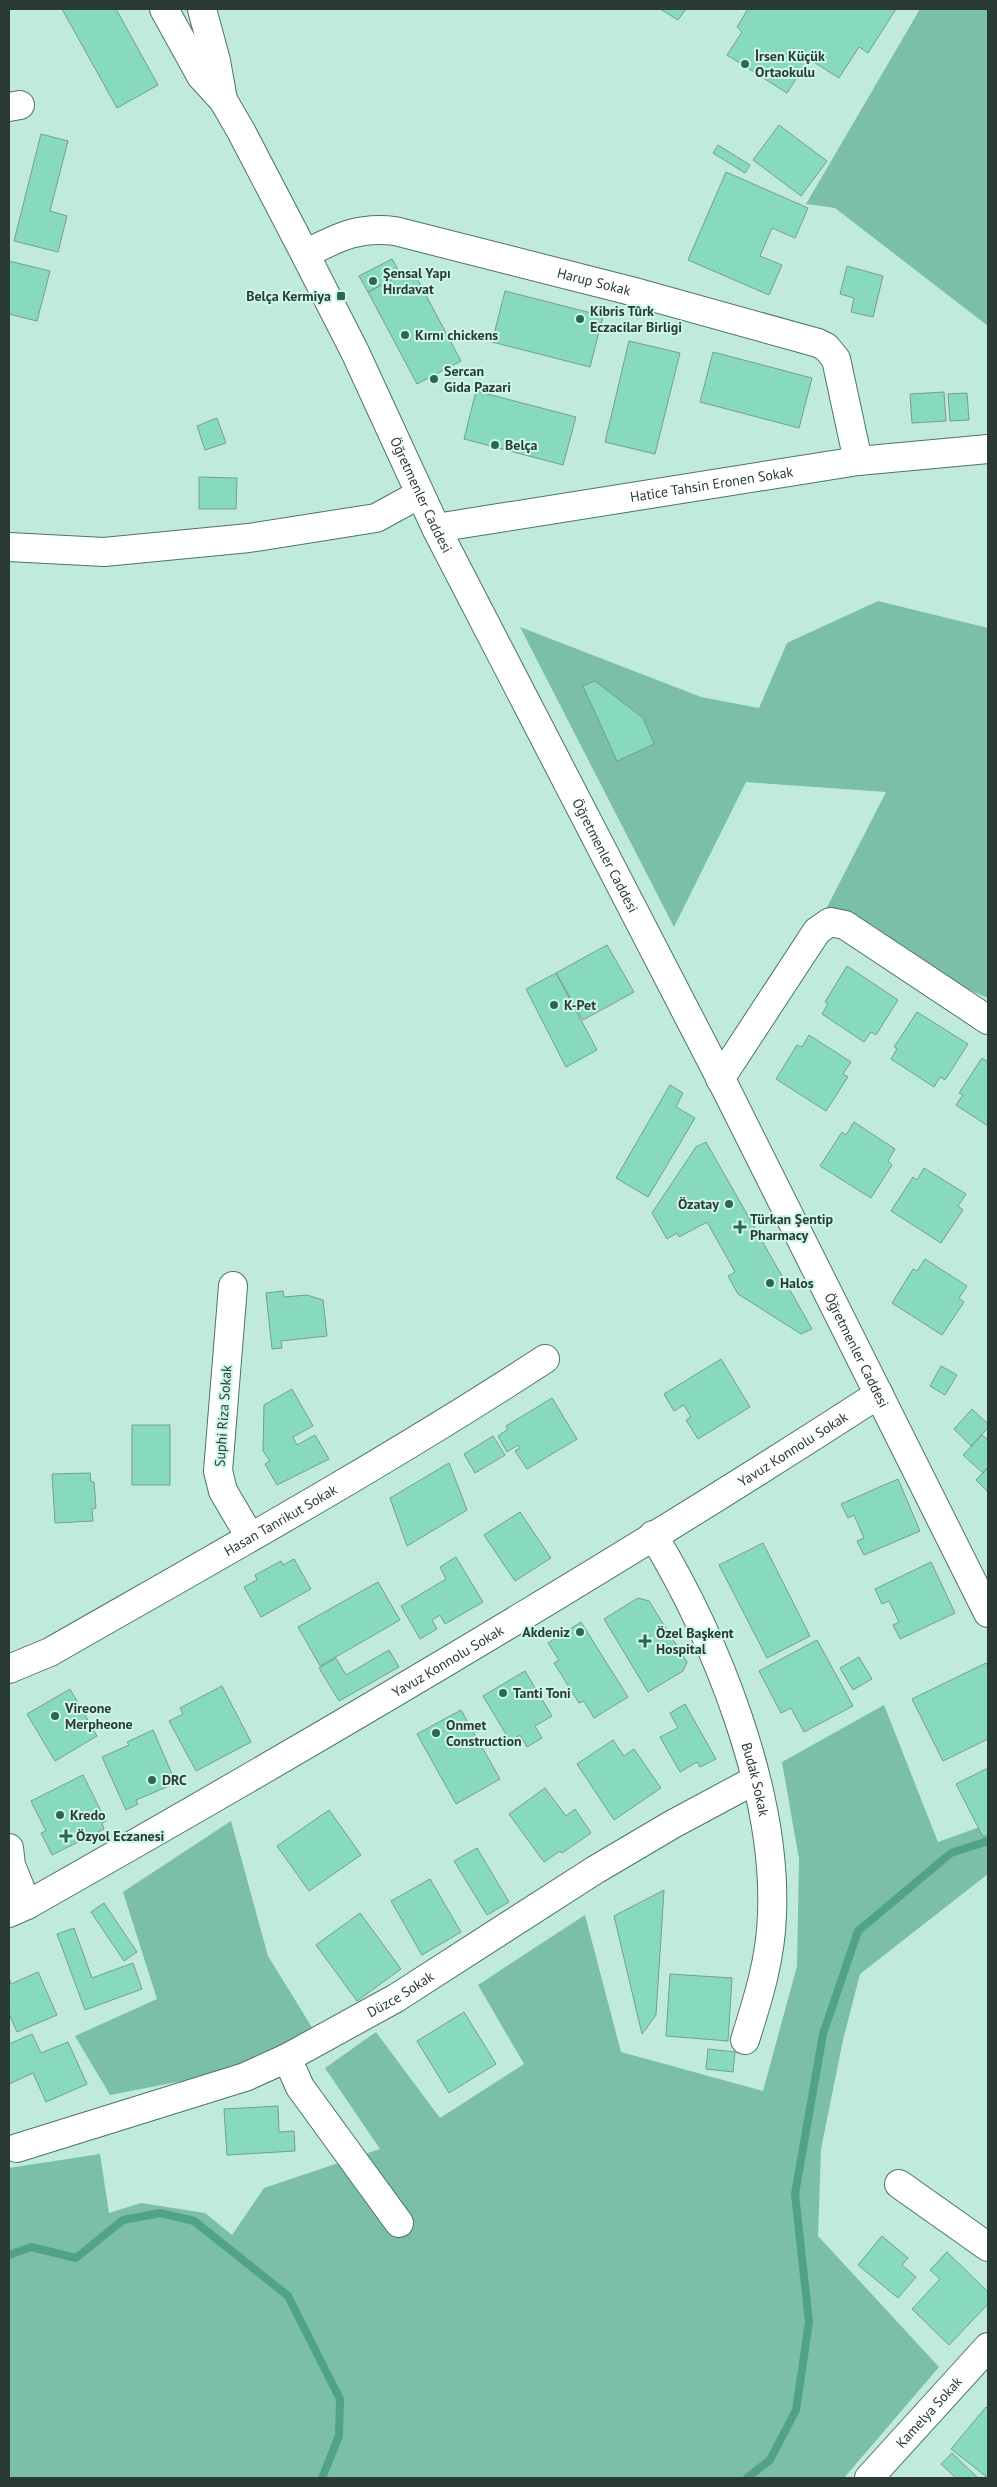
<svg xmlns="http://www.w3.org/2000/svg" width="997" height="2487" font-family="'PT Sans',sans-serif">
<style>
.green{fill:#7abfa6}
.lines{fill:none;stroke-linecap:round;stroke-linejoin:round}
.stream{stroke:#51a387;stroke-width:8}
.building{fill:#88dabd;stroke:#759e8e}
.minor-casing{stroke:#4d7466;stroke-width:30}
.major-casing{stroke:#4d7466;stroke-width:30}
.minor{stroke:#fff;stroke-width:28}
.major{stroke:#fff;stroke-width:28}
.poi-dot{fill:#2a6754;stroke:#cdf8e7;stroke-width:2}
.labels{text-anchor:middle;stroke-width:4;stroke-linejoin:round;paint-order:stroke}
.poi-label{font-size:14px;font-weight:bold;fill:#2a3b35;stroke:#cdf8e7;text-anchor:start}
.street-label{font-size:14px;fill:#2a3b35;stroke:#cdf8e7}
</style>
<rect width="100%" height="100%" fill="#c0eada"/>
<path class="green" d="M920,9H988V326L835,208L806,204Z
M878,601L988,628V998L818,925L886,792L746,782L674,927L520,627L701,697L759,708L787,643Z
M884,1705L938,1842L988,1824V1874L860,1974L843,2040L821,2149L818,2236L939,2367L844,2478H13L9,2475V2168L100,2154L109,2213L141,2203L205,2213L232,2235L264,2188L380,2149L325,2068L376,2032L440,2118L524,2064L478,1985L585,1915L621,2052L763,2091L797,1966L799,1859L782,1762Z
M231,1821L268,1956L316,2034L208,2076L110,2095L75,2036L157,1999L123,1892Z"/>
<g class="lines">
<path class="stream" d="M9,2255L31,2247L76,2258L123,2220L160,2213L194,2221L288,2296L340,2399L339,2436L322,2478
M747,2478L770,2460L796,2410L809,2322L795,2194L823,2034L858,1931L951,1853L988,1841"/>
</g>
<path class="building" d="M62,9H116L158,85L117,108Z
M660,9H686L678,20Z
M748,9H896L868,53L859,47L839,78L809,59L787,93L727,55L742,32L737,27Z
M779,125L827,161L801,196L753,160Z
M41,134L68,141L50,211L67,216L58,252L14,241Z
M718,145L750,165L745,173L713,153Z
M726,172L808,208L795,238L772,228L760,256L782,265L769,295L688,260Z
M392,259L401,275L368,292L359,276Z
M9,261L50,271L37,321L9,314Z
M847,266L883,276L873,317L851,312L854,298L840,294Z
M412,269L461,361L417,384L368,292Z
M505,291L603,316L590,367L492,342Z
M629,341L680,353L655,454L605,442Z
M713,352L812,378L799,428L700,402Z
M476,391L576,417L563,465L464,439Z
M944,392L946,421L912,423L910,394Z
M967,393L969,420L950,421L948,394Z
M217,418L226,443L205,450L197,426Z
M199,477L237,478L236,509H199Z
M595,681L643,718L654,744L617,761L583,686Z
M607,945L634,992L583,1020L556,973Z
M847,966L898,1000L876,1035L871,1032L864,1042L822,1014L828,1004L825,1002Z
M556,973L597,1050L566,1067L526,989Z
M917,1012L968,1044L945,1080L940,1077L934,1087L891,1059L897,1049L894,1047Z
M809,1035L851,1062L843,1074L848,1077L826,1111L776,1079L797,1045L802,1047Z
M982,1058L988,1062V1126L956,1105L963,1095L959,1093Z
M670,1085L683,1093L676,1107L695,1118L648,1197L616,1178Z
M854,1122L895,1149L888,1161L892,1165L871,1198L820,1166L842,1132L846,1135Z
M706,1142L812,1329L801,1334L738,1294L728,1276L735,1272L707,1222L679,1237L677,1233L667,1239L652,1213L696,1147Z
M924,1168L966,1194L958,1206L963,1210L941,1243L891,1211L913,1177L917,1180Z
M925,1259L967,1286L959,1298L964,1302L942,1335L892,1303L913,1269L917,1271Z
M283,1291L284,1297L307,1295L323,1300L327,1336L281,1341L282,1348L272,1349L266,1293Z
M721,1359L750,1407L698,1439L686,1420L691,1417L684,1405L674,1411L664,1394Z
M941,1366L957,1375L945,1395L930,1386Z
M292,1389L313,1426L293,1437L297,1445L315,1435L329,1459L277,1485L265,1464L270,1461L263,1451L264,1405Z
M552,1398L577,1439L527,1469L515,1451L520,1448L518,1445L507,1452L498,1436L508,1429L506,1426Z
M972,1409L988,1424V1428L971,1446L954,1429Z
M132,1425H170V1485H132Z
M982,1435L988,1440V1467L983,1473L963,1455Z
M493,1436L505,1455L475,1473L464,1454Z
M449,1463L467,1510L407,1546L390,1498Z
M988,1467V1492L976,1480Z
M90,1473L91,1482H94L96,1508L92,1509L93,1521L55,1523L52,1474Z
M898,1479L920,1531L864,1555L857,1541L864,1538L854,1515L848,1518L841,1504Z
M520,1512L551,1558L515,1581L484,1535Z
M763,1543L810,1636L767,1658L719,1565Z
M456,1557L483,1602L445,1624L440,1615L432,1620L437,1629L420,1639L401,1606L446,1579L440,1567Z
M294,1559L311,1589L261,1617L244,1587L257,1580L255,1575L281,1561L283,1565Z
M931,1562L955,1613L900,1639L893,1625L899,1622L889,1601L882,1604L875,1589Z
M378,1582L400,1620L320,1666L298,1627Z
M638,1598L649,1601L687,1662L683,1671L648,1692L604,1619Z
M581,1622L628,1697L594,1718L584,1701L579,1703L554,1663L559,1660L548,1643Z
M817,1640L853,1706L804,1732L791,1708L781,1713L759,1671Z
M389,1650L399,1667L339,1701L319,1668L336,1658L346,1675Z
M859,1657L872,1679L853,1690L840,1668Z
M986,1663L988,1667V1739L943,1761L912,1699Z
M525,1671L552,1716L535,1726L542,1738L527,1747L520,1735L510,1741L483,1696Z
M222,1686L251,1742L196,1771L169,1721L183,1714L180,1708Z
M70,1689L97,1736L55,1761L27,1714Z
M685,1704L716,1759L700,1767L697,1762L680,1772L660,1737L678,1728L670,1713Z
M461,1710L500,1779L456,1804L417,1734Z
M153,1730L176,1783L136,1800L138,1804L126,1810L102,1757L129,1745L127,1742Z
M613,1740L624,1756L634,1749L661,1788L614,1820L577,1764Z
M988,1768V1835L983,1837L956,1784Z
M83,1775L106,1821L102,1823L104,1829L52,1855L41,1833L46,1831L31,1801Z
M545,1788L566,1816L575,1809L591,1833L562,1853L560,1851L544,1862L509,1814Z
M329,1810L361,1855L309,1891L277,1846Z
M477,1848L509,1902L487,1915L454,1861Z
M430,1879L461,1932L422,1955L391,1901Z
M664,1890L656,2015L642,2034L614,1916Z
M104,1903L137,1952L124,1961L91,1912Z
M360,1913L401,1969L357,2001L316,1945Z
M74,1928L92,1978L133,1963L142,1989L85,2010L57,1934Z
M38,1972L57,2015L17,2032L9,2014V1978L11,1984Z
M670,1974L732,1978L728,2041L666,2036Z
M464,2012L496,2064L449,2093L417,2041Z
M32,2034L41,2053L68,2042L87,2084L46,2102L33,2073L9,2084V2044Z
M708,2049L735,2052L733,2072L706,2069Z
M278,2106L279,2132L294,2131L295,2151L227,2155L224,2109Z
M882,2236L908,2258L902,2265L916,2277L898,2298L858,2265Z
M947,2252L988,2292V2304L949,2345L912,2309L940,2279L930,2270Z
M986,2407L988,2409V2478L951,2449Z
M952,2453L978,2478H956L941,2464Z"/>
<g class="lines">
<g class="minor-casing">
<g id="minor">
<path d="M9,107L20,105"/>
<path id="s1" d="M305,254C337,238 358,226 395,231L631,291L818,343L826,347L836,359L858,461"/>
<path id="s2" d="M436,528L858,461L988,449"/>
<path d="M9,547L104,552L249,538L376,518L420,494"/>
<path d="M720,1079L817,931L830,922L845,925L988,1020"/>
<path d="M233,1286L218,1471L223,1491L250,1537"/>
<path id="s3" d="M653,1535C716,1639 777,1791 772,1914C771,1958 758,1999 745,2040"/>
<path id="s4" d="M9,1669L50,1652C216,1557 384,1464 545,1359"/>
<path d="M9,1848L11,1865L27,1905"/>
<path id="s5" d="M9,1913L27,1905C315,1742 601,1574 879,1394"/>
<path d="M287,2058L300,2087L399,2223"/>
<path id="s6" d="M17,2148L245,2077L287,2058L396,1998L595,1870L673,1824L755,1780"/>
<path d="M899,2184L988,2247"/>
<path id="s7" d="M869,2478L988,2347"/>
</g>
</g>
<g class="major-casing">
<g id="major">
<path id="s8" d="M164,9L201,76L223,100L241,131L305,254L355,352L436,528L726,1089L988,1613"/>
<path d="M202,9L216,61L223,100"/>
</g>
</g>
<use href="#minor" class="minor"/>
<use href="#major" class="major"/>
</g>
<g class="poi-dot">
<circle cx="745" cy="64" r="5"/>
<circle cx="373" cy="281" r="5"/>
<rect x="336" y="291" width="10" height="10" rx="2.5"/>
<circle cx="580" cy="319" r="5"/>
<circle cx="405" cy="335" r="5"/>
<circle cx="434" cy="379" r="5"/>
<circle cx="495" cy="445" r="5"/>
<circle cx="554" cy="1005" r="5"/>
<circle cx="729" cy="1204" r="5"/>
<path d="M737.5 1219.5h5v5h5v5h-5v5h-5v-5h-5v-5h5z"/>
<circle cx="770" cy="1283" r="5"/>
<circle cx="580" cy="1632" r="5"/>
<path d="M642.5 1633.5h5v5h5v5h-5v5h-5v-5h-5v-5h5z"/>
<circle cx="503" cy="1693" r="5"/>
<circle cx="55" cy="1716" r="5"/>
<circle cx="436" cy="1733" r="5"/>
<circle cx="152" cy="1780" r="5"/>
<circle cx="60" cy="1815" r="5"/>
<path d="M63.5 1828.5h5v5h5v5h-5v5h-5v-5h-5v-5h5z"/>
</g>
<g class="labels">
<g class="poi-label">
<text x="755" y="61">İrsen Küçük<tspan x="755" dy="16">Ortaokulu</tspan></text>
<text x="383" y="278">Şensal Yapı<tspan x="383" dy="16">Hırdavat</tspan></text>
<text x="331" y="301" text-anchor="end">Belça Kermiya</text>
<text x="590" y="316">Kibris Tûrk<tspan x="590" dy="16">Eczacilar Birligi</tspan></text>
<text x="415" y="340">Kırnı chickens</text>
<text x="444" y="376">Sercan<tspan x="444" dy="16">Gida Pazari</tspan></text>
<text x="505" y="450">Belça</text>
<text x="564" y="1010">K-Pet</text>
<text x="719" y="1209" text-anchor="end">Özatay</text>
<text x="750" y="1224">Türkan Şentip<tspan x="750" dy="16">Pharmacy</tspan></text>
<text x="780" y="1288">Halos</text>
<text x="570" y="1637" text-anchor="end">Akdeniz</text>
<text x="656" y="1638">Özel Başkent<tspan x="656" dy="16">Hospital</tspan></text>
<text x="513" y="1698">Tanti Toni</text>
<text x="65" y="1713">Vireone<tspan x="65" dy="16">Merpheone</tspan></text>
<text x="446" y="1730">Onmet<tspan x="446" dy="16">Construction</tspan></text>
<text x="162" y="1785">DRC</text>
<text x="70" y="1820">Kredo</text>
<text x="76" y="1841">Özyol Eczanesi</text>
</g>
<g class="street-label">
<text dy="5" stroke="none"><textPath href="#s1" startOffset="300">Harup Sokak</textPath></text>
<text dy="5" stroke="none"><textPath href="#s2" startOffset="279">Hatice Tahsin Eronen Sokak</textPath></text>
<text dy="5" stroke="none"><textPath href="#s8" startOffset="551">Öğretmenler Caddesi</textPath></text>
<text dy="5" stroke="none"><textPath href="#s8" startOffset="956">Öğretmenler Caddesi</textPath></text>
<text dy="5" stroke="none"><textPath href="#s8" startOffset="1511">Öğretmenler Caddesi</textPath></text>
<text transform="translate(223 1416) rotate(-86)" y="5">Suphi Riza Sokak</text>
<text dy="5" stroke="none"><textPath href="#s5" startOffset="911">Yavuz Konnolu Sokak</textPath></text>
<text dy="5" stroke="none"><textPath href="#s4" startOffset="310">Hasan Tanrikut Sokak</textPath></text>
<text dy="5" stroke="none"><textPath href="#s5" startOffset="506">Yavuz Konnolu Sokak</textPath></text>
<text dy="5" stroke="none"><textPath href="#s3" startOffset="266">Budak Sokak</textPath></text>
<text dy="5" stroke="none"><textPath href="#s6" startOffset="415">Düzce Sokak</textPath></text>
<text dy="5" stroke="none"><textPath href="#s7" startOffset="89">Kamelya Sokak</textPath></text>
</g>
</g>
<rect width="997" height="2487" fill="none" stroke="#2a3b35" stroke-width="20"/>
</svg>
